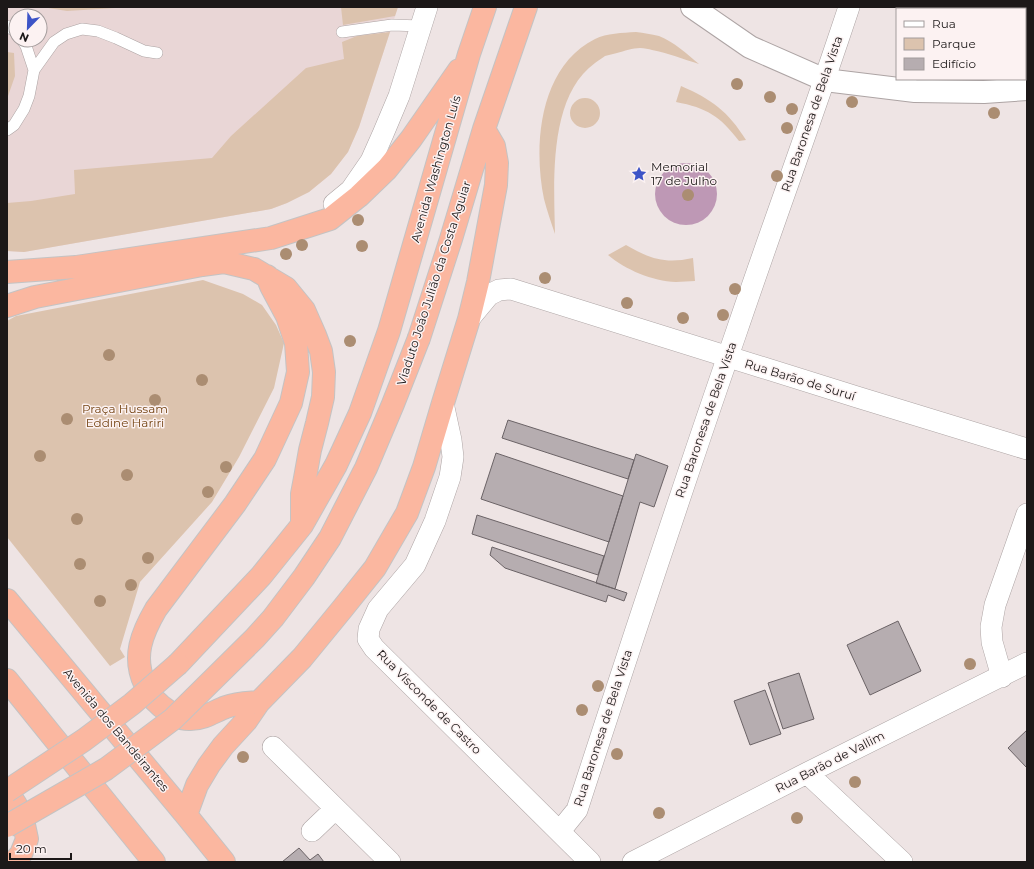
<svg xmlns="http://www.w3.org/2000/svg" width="1034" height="869" font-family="Montserrat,sans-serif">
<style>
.built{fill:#e9d6d6;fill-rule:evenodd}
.green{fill:#dcc3ae}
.water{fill:#be98b5}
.building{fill:#b6adb0;stroke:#6b6366}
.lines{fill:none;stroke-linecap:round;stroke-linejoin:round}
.service-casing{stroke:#ada4a4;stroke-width:12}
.minor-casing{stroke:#ada4a4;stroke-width:22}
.tertiary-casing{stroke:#ada4a4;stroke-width:24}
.trunk-casing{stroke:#c4c3c3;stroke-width:24}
.service{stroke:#fff;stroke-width:11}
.minor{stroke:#fff;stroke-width:21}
.tertiary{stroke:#fff;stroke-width:22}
.trunk{stroke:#fbb7a0;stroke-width:22}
.trunk-bridge-casing{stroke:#c4c3c3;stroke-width:24;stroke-linecap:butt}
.trunk-bridge{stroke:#fbb7a0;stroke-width:22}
.tree{fill:#ab8d72}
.labels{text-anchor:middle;stroke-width:3;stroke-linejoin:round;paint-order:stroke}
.street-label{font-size:12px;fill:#1c1818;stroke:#fcf2f2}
.poi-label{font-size:12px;fill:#1c1818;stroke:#fcf2f2;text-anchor:start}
.park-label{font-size:12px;fill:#754514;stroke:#fcf2f2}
</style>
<rect width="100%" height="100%" fill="#eee4e4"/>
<path class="built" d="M7,7H398L359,127L348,152L331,174L309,192L287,203L271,209L24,252L7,251ZM16,16H40V40H16Z"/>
<path class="green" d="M42,7H131L67,11Z
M341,7H398L395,16L343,25Z
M390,32L359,127L348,152L331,174L309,192L287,203L271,209L24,252L7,251V203L31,201L75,194L74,170L212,158L231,136L306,68L344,59L342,42L357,36Z
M636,32C644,33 651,34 659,36C674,42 687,54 699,64C683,59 668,53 652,50C649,49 644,48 640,48C633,48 624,51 617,53C613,54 609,55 605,56C602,58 598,61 595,63C548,97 554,182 555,234C551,222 547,211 544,199C533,146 539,67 595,39C607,33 622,33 636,32Z
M7,52L14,53L15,76L7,99Z
M681,86C711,99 728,111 746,140L739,141C720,116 707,108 676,102Z
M570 113a15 15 0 1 1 30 0a15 15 0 1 1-30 0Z
M626,245C650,259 665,264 693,258L695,281C689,281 682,282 676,282C652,281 626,270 608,255Z
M203,280L243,294L262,305L276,325L284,343L274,388L239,457L212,502L140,582L120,649L125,657L110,666L7,537V321L16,316Z"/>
<path class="water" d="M655 194a31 31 0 1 1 62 0a31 31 0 1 1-62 0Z"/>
<path class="building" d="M508,420L634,460L628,479L502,438Z
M496,453L623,496L609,542L481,499Z
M636,454L668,466L654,507L640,502L615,589L596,583Z
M477,515L604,556L598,575L472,534Z
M492,547L615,589L627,593L624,601L608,595L606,602L505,568L490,555Z
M898,621L921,671L870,695L847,645Z
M799,673L814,719L783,729L768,683Z
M765,690L781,734L750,745L734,701Z
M1027,730V768L1008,748Z
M299,848L310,860L318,854L324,862H282Z"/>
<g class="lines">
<g class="service-casing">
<path id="service" d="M7,26L16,32
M342,32L392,25L421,26
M22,40L26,46L34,70
M7,130L14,125L24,109L29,96L34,70L54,42L66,34L82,29L98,31L116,38L144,51L157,53"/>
</g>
<g class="minor-casing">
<path id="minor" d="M334,204L351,190L371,161L383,134L399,96L427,7
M469,319L489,295L499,290L511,289L857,397L1027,449
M443,403L451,440L453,457L450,477L435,521L415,565L378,609L369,629L368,639L374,648L590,862
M1002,677L992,642L991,627L995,605L1027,514
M273,747L390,862
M807,773L902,862
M312,831L335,809
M560,831L577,810C629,650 681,491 736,333C773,224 813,116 849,7
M633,862L807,773L1027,663"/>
</g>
<g class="tertiary-casing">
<path id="tertiary" d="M692,7L750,47L825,80L915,91L984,92L1027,89"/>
</g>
<g class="trunk-casing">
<path id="trunk" d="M7,272L76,267L271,238L330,219L359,196L387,169L411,139L459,70
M7,306L35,297L202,265L224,262L254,269L286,288L304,310L315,335L321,351L324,372L323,397L317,423L310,450L305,478L302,494V523
M419,338L451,239L484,129L526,7
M7,600L186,815L224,862
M178,664L261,576L302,525L336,465L360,413L389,331L469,54L485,7
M7,680L154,862
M259,702C248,703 237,703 226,707C215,711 204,719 191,719C180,720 170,713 161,706C158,703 153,699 150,695C148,692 147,688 145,684C132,657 142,633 156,609L235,504L265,459L291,403L298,372L296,343L287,316L271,286L267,276
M7,791L16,805L23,820L27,839L21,854L14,862
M186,815L197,785L209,765L223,746L246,721L259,702L302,658L343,608L375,568L407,513L424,467L443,403L469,319L478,282L496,185L497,163L494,146L484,129"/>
</g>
<use href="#service" class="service"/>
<use href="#minor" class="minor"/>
<use href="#tertiary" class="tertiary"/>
<use href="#trunk" class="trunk"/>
<g class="trunk-bridge-casing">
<path id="trunk-bridge" d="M7,791L84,740L132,704L178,664
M7,826L106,769L173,719L255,638L273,618L304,577L330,538L366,468L393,404L419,338"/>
</g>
<use href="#trunk-bridge" class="trunk-bridge"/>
</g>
<g class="tree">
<circle cx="737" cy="84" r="6"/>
<circle cx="770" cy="97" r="6"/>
<circle cx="852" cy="102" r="6"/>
<circle cx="792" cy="109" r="6"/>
<circle cx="994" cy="113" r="6"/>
<circle cx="787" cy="128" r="6"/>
<circle cx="777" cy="176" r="6"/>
<circle cx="688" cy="195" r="6"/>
<circle cx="358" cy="220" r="6"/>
<circle cx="302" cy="245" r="6"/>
<circle cx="362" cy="246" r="6"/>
<circle cx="286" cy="254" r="6"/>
<circle cx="545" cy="278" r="6"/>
<circle cx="735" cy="289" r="6"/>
<circle cx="627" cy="303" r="6"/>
<circle cx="723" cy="315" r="6"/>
<circle cx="683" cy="318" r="6"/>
<circle cx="350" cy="341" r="6"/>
<circle cx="109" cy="355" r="6"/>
<circle cx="202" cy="380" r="6"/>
<circle cx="155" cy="400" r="6"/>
<circle cx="67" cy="419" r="6"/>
<circle cx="40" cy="456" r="6"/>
<circle cx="226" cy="467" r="6"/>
<circle cx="127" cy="475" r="6"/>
<circle cx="208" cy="492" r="6"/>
<circle cx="77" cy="519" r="6"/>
<circle cx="148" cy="558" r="6"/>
<circle cx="80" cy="564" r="6"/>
<circle cx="131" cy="585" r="6"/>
<circle cx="100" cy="601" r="6"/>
<circle cx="970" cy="664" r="6"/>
<circle cx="598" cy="686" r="6"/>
<circle cx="582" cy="710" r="6"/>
<circle cx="617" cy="754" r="6"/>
<circle cx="243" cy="757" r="6"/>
<circle cx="855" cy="782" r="6"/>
<circle cx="659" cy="813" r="6"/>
<circle cx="797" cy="818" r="6"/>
</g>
<defs>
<g id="sight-bare" transform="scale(1.2)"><path d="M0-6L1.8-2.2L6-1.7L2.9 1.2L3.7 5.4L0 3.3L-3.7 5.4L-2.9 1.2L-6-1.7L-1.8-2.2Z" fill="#3d54c7" stroke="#fcf2f2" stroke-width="2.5" paint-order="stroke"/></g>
</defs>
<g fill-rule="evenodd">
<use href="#sight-bare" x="639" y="174"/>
</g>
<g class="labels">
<g class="street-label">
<text transform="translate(812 114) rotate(-71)" y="4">Rua Baronesa de Bela Vista</text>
<text transform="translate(436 169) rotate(-74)" y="4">Avenida Washington Luís</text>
<text transform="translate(434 283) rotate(-72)" y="4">Viaduto João Julião da Costa Aguiar</text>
<text transform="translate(800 380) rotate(17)" y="4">Rua Barão de Suruí</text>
<text transform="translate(706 420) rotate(-71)" y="4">Rua Baronesa de Bela Vista</text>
<text transform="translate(429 702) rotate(45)" y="4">Rua Visconde de Castro</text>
<text transform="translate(603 728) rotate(-72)" y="4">Rua Baronesa de Bela Vista</text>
<text transform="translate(116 730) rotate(50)" y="4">Avenida dos Bandeirantes</text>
<text transform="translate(830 762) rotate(-27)" y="4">Rua Barão de Vallim</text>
</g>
<g class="poi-label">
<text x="651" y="171">Memorial<tspan x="651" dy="14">17 de Julho</tspan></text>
</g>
<g class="park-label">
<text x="125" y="413">Praça Hussam<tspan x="125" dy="14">Eddine Hariri</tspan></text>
</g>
</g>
<rect width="1034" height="869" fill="none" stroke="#1c1818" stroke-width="16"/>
<rect x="896" y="8" width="130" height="72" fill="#fcf2f2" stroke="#a29b9b"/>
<rect x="904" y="21" width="20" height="6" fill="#ffffff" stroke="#a29b9b"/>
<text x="932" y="28" font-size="12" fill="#1c1818">Rua</text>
<rect x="904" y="38" width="20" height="12" fill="#dcc3ae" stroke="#a29b9b"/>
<text x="932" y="48" font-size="12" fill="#1c1818">Parque</text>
<rect x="904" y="58" width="20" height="12" fill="#b6adb0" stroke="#a29b9b"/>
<text x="932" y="68" font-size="12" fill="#1c1818">Edifício</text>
<g transform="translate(28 28) rotate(203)"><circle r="19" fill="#fcf2f2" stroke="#a29b9b"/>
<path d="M0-3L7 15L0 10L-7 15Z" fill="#3d54c7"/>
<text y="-6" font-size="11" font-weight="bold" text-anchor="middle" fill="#1c1818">N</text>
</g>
<path d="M10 853v6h61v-6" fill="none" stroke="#1c1818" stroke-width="2"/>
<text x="16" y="853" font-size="12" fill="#1c1818" stroke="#fcf2f2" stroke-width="3" paint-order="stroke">20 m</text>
</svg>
